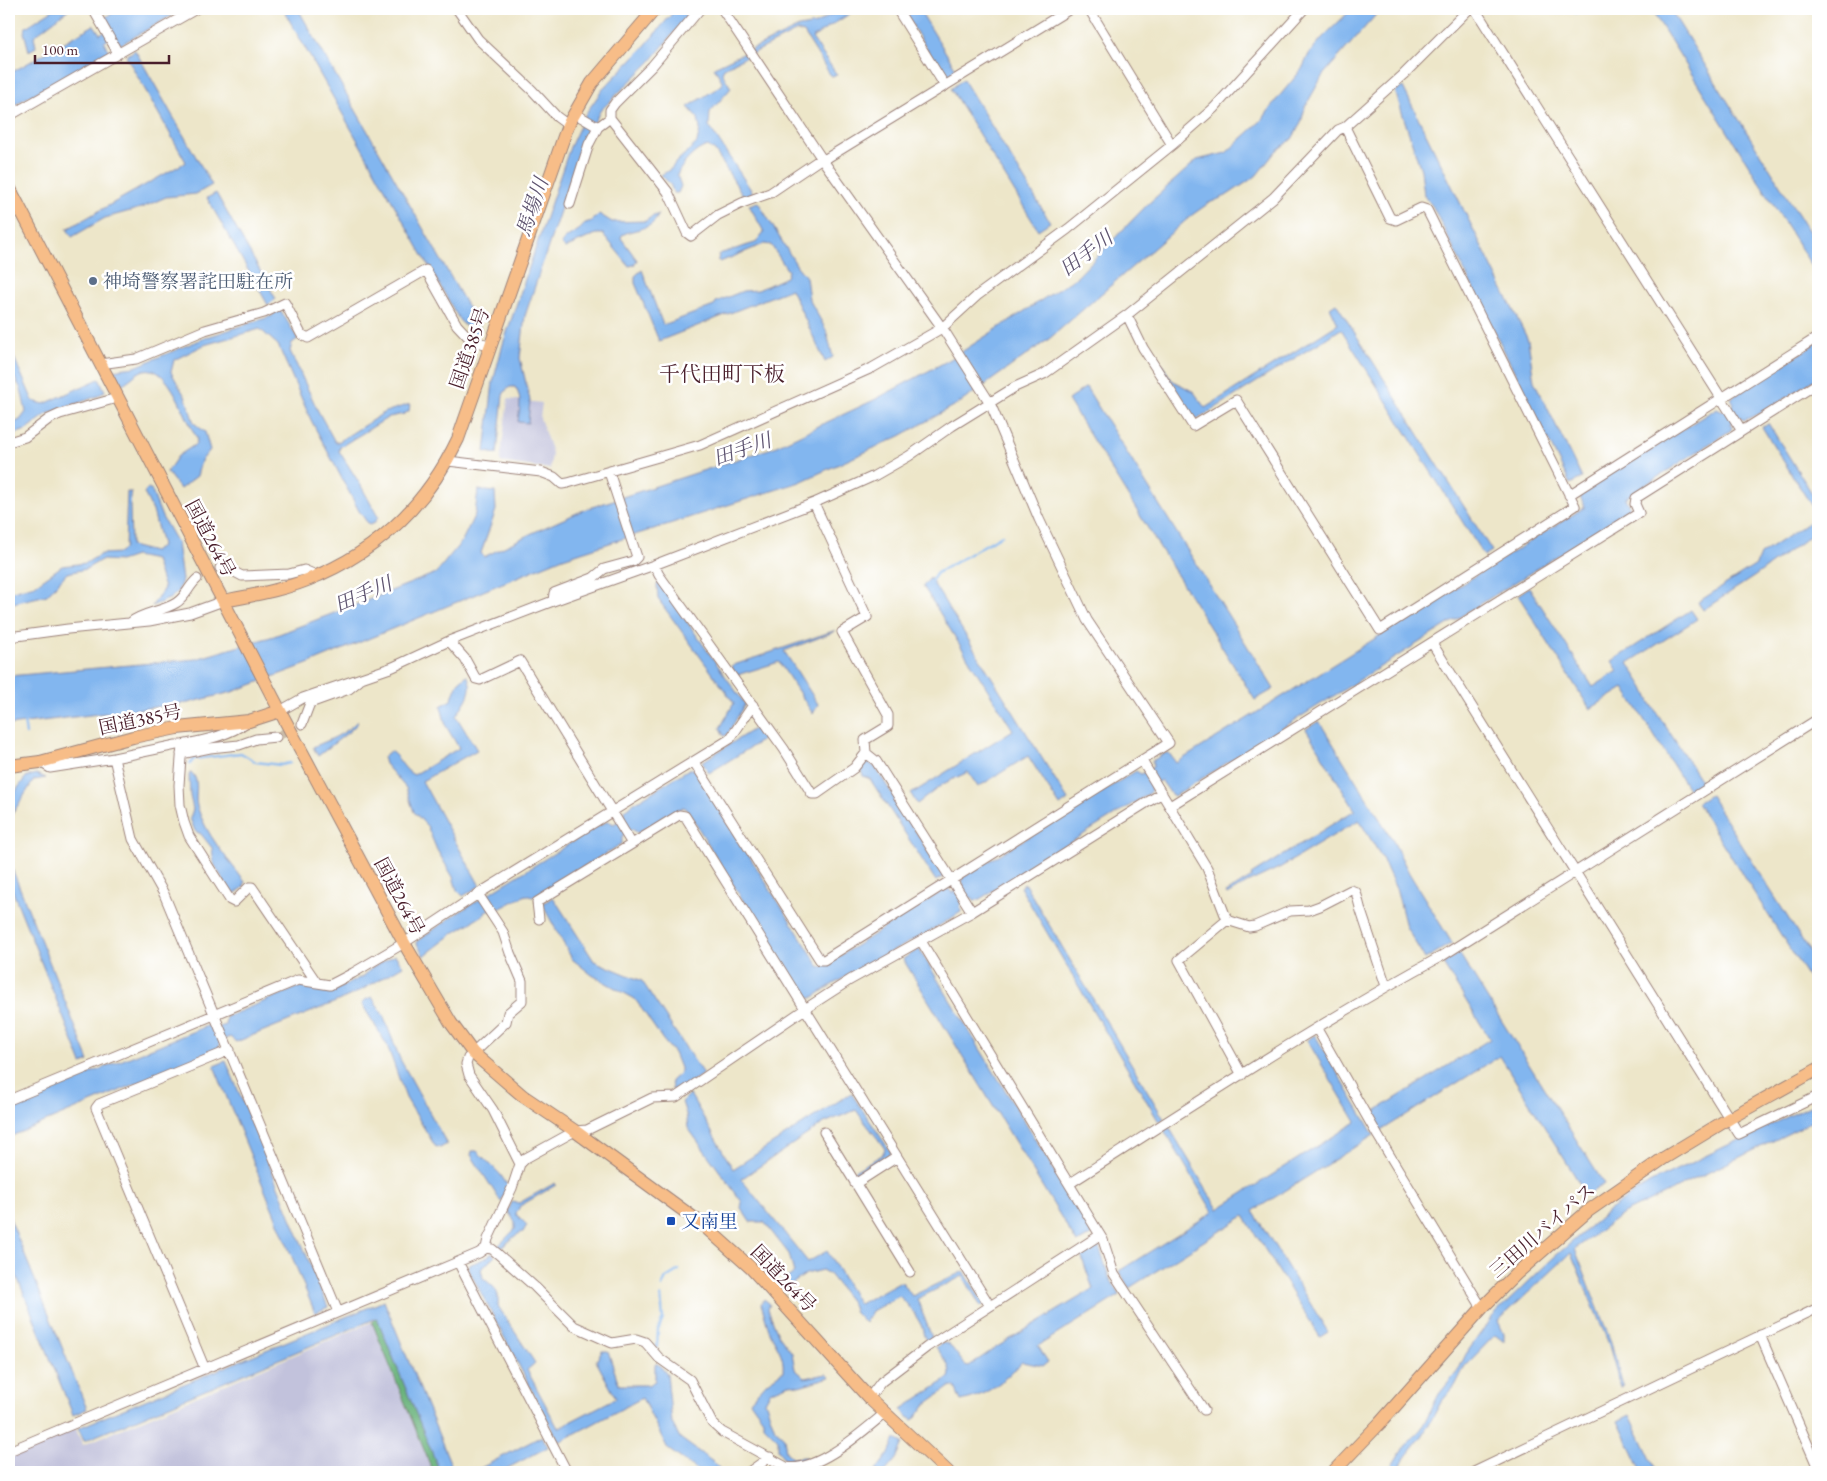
<svg xmlns="http://www.w3.org/2000/svg" width="1827" height="1481" font-family="'EB Garamond','Noto Serif JP',serif">
<style>
.industrial{fill:#c2c2dc}
.forest{fill:#68b27a;stroke:#596852}
.water{fill:#82b6ef;stroke:#666a8d}
.lines{fill:none;stroke-linecap:round;stroke-linejoin:round}
.stream{stroke:#82b6ef;stroke-width:2.5}
.minor-tunnel{stroke:#ccbea9;stroke-width:9;stroke-dasharray:9 4.5;stroke-linecap:butt}
.minor-casing{stroke:#9c827a;stroke-width:11}
.highway-casing{stroke:#9c827a;stroke-width:14}
.minor{stroke:#fff;stroke-width:9}
.highway{stroke:#f7bd88;stroke-width:12}
.service-dot{fill:#5c6f8a;stroke:#fff;stroke-width:2}
.transit-dot{fill:#1a4fb4;stroke:#fff;stroke-width:2}
.labels{text-anchor:middle;stroke-width:5;stroke-linejoin:round;paint-order:stroke}
.service-label{font-size:19px;fill:#4e5e75;stroke:#fff;text-anchor:start}
.street-label{font-size:19px;fill:#4a1f2b;stroke:#fff}
.transit-label{font-size:19px;fill:#164399;stroke:#fff;text-anchor:start}
.water-label{font-size:20px;font-style:italic;fill:#5e5470;stroke:#fff}
.quarter-label{font-size:21px;fill:#4a1f2b;stroke:#fff}
</style>
<rect width="100%" height="100%" fill="#fff"/>
<filter id="ink" filterUnits="userSpaceOnUse"><feTurbulence type="fractalNoise" baseFrequency=".02" numOctaves="2"/><feDisplacementMap in="SourceGraphic" scale="10" xChannelSelector="R" yChannelSelector="G"/><feConvolveMatrix kernelMatrix="1 2 1 2 8 2 1 2 1" color-interpolation-filters="sRGB"/></filter>
<filter id="wash" filterUnits="userSpaceOnUse"><feTurbulence type="fractalNoise" baseFrequency=".0096" numOctaves="4" result="noise"/><feDisplacementMap in="SourceGraphic" scale="20" xChannelSelector="R" yChannelSelector="G"/><feGaussianBlur stdDeviation="1.12" result="paint"/><feColorMatrix in="noise" values="0 0 0 0 0 0 0 0 0 0 0 0 0 0 0 0 0 1.4 0 .05"/><feComposite in="paint" operator="in"/></filter>
<g filter="url(#wash)">
<rect width="100%" height="100%" fill="#ede6c9"/>
<path class="industrial" d="M508,399L542,403L540,418L552,453L550,469L500,462Z
M372,1322L433,1472H9V1456L75,1428L83,1445Z"/>
<path class="forest" d="M377,1318L440,1472H433L372,1322Z"/>
<path class="water" d="M54,9H69L34,36L36,47L29,51L24,32L26,27Z
M121,9H183L120,45L114,36L104,42L109,51L9,108V74L94,25L100,34L110,28L104,18Z
M283,9H298L481,330L477,336L460,321Z
M676,9H693L650,62L600,111L581,148L525,316L520,358L530,400L528,423L518,422C519,410 523,398 515,387H510L506,390L503,395L497,454L485,452L493,382L503,344L570,147L586,113L603,89L643,48Z
M841,9H857L812,38L837,75L831,76L804,33L797,31L724,68L722,73L731,88L710,112L709,126L753,193L744,197L715,151L708,146C695,149 683,163 677,175L681,186L678,193H674L670,184L661,175L671,169L676,162L697,143L700,129L698,118L688,107L722,85V81L714,67L799,27L816,24Z
M902,9H919L959,74L946,80Z
M1352,9H1381L1323,75L1305,107L1301,123L1292,139L1276,151L1256,176L1226,196L1209,203L1192,215L1049,339L961,402L900,436L800,482L563,558L310,663L232,692L188,703L9,725V676L196,659L274,636L376,597L436,573L462,541L475,514L478,490L495,492L496,510L481,553L484,557L530,534L586,509L772,448L874,400L949,360L1077,277L1147,205L1197,160L1226,153L1262,120L1277,99L1302,69L1309,54L1322,38Z
M1651,9H1670L1818,246V276Z
M135,50L212,185L196,194L166,197L141,208L105,218L72,237L67,229L186,162L126,56Z
M963,79L1050,222L1038,230L951,89Z
M1403,87L1528,340L1534,381L1582,478L1570,484L1433,207L1424,195L1421,170L1395,91Z
M216,193L276,299L268,305L207,198Z
M758,202L797,266L806,277L809,299L826,330L833,357L825,362L791,289L659,341L635,283V276L642,270L663,325L714,306L716,302L743,291L758,290L786,277L788,271L771,245L764,244L720,262L718,260L719,254L755,243L764,232L749,205Z
M599,214L612,222L646,221L651,217L659,214C651,232 636,227 622,235L621,238L637,260L634,265L629,266L603,234H596L565,248L561,244C567,233 579,234 585,223L592,221Z
M1336,303L1492,551L1484,556L1341,329L1198,419L1192,417L1148,347L1150,346L1172,380L1194,392L1205,408L1338,324L1330,307Z
M276,311H281L298,339L292,343L290,351L318,411L335,442H338L385,412L410,404L409,411L404,414L389,417L340,447L339,451L360,484L378,517L374,523L369,525L359,511L311,420L278,345L260,329L204,345L174,360L171,372L186,398L194,423L205,432L210,450L201,461L197,476L180,489L167,472L178,456L196,444L197,438C185,420 170,364 144,370C135,373 129,382 120,385L114,372L118,369L135,367L207,337L272,316Z
M1818,342V377C1804,386 1756,419 1743,420L1741,417L1730,424L1732,427L1731,430L1625,498L1630,508L1629,511L1174,796L1171,794L1161,780L1150,787L1151,789L1150,793L978,900H974L972,897L960,905L961,912C913,944 859,965 812,998H806L792,976L790,977L686,808L683,807L638,833L632,829L622,836V843L612,850L540,893L532,897L526,895L495,911L490,909L486,911L485,914L454,933L424,956L416,942L456,914L598,826L608,821L614,824L624,817V810L633,804L689,769H694L819,966L822,967L946,889H949L952,893L964,885L962,881L963,877L1136,771L1141,774L1153,767L1152,761L1165,753H1169L1176,763L1585,507L1580,497L1579,493L1717,408L1723,411L1734,404L1731,398Z
M9,346L33,401L44,404L99,379L105,391L98,396L47,414L26,430L9,436V425L20,420L26,412L21,389L9,368Z
M1086,387L1274,689L1255,700L1068,400Z
M1768,423L1818,503V530L1755,576L1703,610L1698,602L1756,565L1760,555L1818,516L1762,427Z
M147,489H151L162,517L177,543L182,580L178,591L171,598L152,606L164,588L155,560L135,556L120,561L101,560L86,569L67,573L47,595L9,604V592L35,585L62,566L86,563L101,554L120,553L125,547L127,492H132L130,504L131,546L154,552L162,545L153,511L144,493Z
M930,578L1068,800L1060,806L1028,756L978,787L968,772L943,784L917,804L911,794L1013,730L923,586Z
M659,582L745,704L727,735L724,736L720,728L734,703L658,599L657,585Z
M1529,587L1593,687L1618,671L1612,661L1691,610L1697,619L1628,663L1644,688L1650,702L1703,784L1690,792L1624,688L1590,709L1518,595Z
M836,630L834,632L784,651L818,704L813,714L779,662L737,675L731,666Z
M467,675C476,690 464,703 456,716L477,750L422,781L480,886L463,896L457,890L453,877L437,850L427,826L414,812L406,788L385,764L383,757L390,751C400,757 403,770 414,775L459,748L446,726L441,706L451,700L458,683Z
M357,721L358,723L351,730L318,756L313,747C329,740 346,734 357,721Z
M1319,721L1392,839L1409,873L1452,943L1425,959L1406,927L1397,891L1381,856L1359,820L1281,867L1247,883L1227,895L1226,893L1252,877L1251,875L1355,810L1306,729Z
M760,725L769,736L709,773L702,762Z
M866,761L875,767L944,876L936,881L870,779L863,776L860,768Z
M191,772C201,781 194,795 197,806C206,835 227,858 245,882L244,887L236,893H231L214,864L212,848L201,834L195,831L190,818L193,809L190,796L189,775Z
M36,774L46,778L34,780L9,819V800L26,777Z
M1710,795L1818,965V993L1697,803Z
M9,861L89,1061L82,1064L9,882Z
M1025,884L1164,1119L1159,1122L1020,887Z
M553,897L594,961L642,981L703,1074L677,1092L672,1089L671,1081L680,1073V1068L674,1053L663,1040L635,999L592,975L572,959L542,904Z
M919,949L1093,1234L1077,1243L903,959Z
M1459,953L1604,1184L1587,1195L1500,1056L1379,1132L1369,1115L1490,1039L1443,964Z
M395,955L403,966L358,992L331,1004L236,1042L230,1037L220,1041L219,1049L9,1137V1106L209,1025L215,1029L225,1025L226,1017L302,986L330,993L363,976L373,967Z
M372,997L383,1015L400,1059L447,1144L440,1148L435,1146L406,1098L387,1045L362,1004L365,1000Z
M1315,1035L1374,1135L1253,1211L1328,1332L1320,1337L1244,1216L1129,1288L1119,1271L1213,1212L1164,1130L1169,1127L1218,1209L1356,1122L1307,1040Z
M226,1061L328,1307L315,1313L214,1066Z
M851,1093L891,1152L888,1157L858,1176L855,1174L854,1171L882,1155L885,1149C876,1135 865,1124 856,1110L824,1123L741,1179L808,1262L827,1251L859,1304L899,1282L903,1283L912,1296L964,1271L984,1304L981,1307L963,1276L917,1299L933,1340L929,1343C921,1335 925,1334 921,1325C916,1315 907,1303 899,1296L872,1311L865,1323L855,1313L851,1302L829,1274L822,1270L806,1274L785,1289L780,1283L794,1273L789,1254L764,1222H750L741,1208L742,1202L688,1128L686,1114L682,1102L690,1094L733,1169Z
M1818,1102V1119L1621,1215L1575,1249L1611,1342L1623,1387L1621,1388L1608,1342L1571,1253L1498,1321L1504,1334V1342L1495,1335L1465,1366L1455,1386L1441,1402L1423,1435L1407,1455L1395,1472H1388L1401,1451L1421,1429L1439,1394L1458,1371L1466,1354L1491,1318L1552,1259L1608,1211L1649,1183Z
M472,1151H477L500,1174L508,1186L501,1202L471,1155Z
M555,1183L556,1185L520,1206L516,1214L527,1225L523,1232L516,1235L499,1250L497,1247L515,1229V1222L508,1211L512,1202L519,1203Z
M9,1216L87,1409L73,1415L9,1257Z
M1098,1244L1109,1277L1120,1295L1038,1346L1048,1362L1043,1366L1022,1362C1002,1382 989,1395 961,1401L955,1387L951,1386L926,1404L914,1420L906,1416L902,1409L949,1378C953,1367 942,1356 936,1347L943,1343L949,1344L965,1365L969,1366L997,1347L1093,1289L1081,1255Z
M492,1253L495,1256L481,1269L483,1278C495,1288 499,1289 498,1306L535,1363L527,1370L558,1428L616,1398L596,1361L602,1351H608L619,1385H648L655,1381V1364H658L667,1374L672,1423L680,1438L713,1462L723,1472H700L668,1449L642,1398L559,1442L468,1268L469,1265L486,1258Z
M764,1299L770,1304L768,1309L778,1334L792,1353L795,1369L805,1378L827,1374L830,1377L799,1386L789,1384L770,1392L765,1401L775,1429L784,1437L786,1452L793,1458L805,1457L807,1459L793,1462L784,1460L778,1449V1440L763,1425V1419L750,1401L767,1382L783,1371C785,1354 775,1345 769,1330C766,1322 764,1312 761,1304Z
M384,1301L454,1472H440L377,1318L84,1441L78,1428Z
M1630,1415L1657,1472H1642L1618,1421Z
M542,1436L548,1447L500,1472H473Z
M895,1439L903,1443L896,1459L885,1472H875L889,1453Z"/>
<g class="lines">
<path class="stream" d="M1573,9L1576,13L1582,9
M929,584L937,573L1002,535
M24,721L26,734
M190,764L194,759L241,753L256,762L281,765L290,763
M662,1287L666,1278L679,1270
M657,1347L658,1330L663,1319L661,1296"/>
</g>
</g>
<g filter="url(#ink)">
<g class="lines">
<path class="minor-tunnel" d="M276,737L302,724"/>
<g class="minor-casing">
<path id="minor" d="M93,9L118,53
M457,9L478,39L532,90L557,117L568,125
M700,9L652,66L615,103L610,110V118L668,192L687,233L691,236L718,215L742,203L770,193L819,160L827,158L1070,9
M897,9L945,86
M1089,9L1172,145
M1475,9L1742,431
M574,113L598,127
M9,116L196,9
M570,204L589,144L598,127L610,118
M1127,315L1143,348L1193,426L1236,400L1380,630L1575,506L1427,210L1421,208L1396,220L1390,218L1345,127
M100,364L136,359L205,330L264,313L285,303L301,334L308,338L426,270L457,325L472,341L490,345
M9,442L25,437L49,419L60,414L117,398
M448,461L541,472L554,477L562,484L568,483L700,445L872,368L942,328L978,295L1068,229L1172,145L1214,108L1304,9
M1569,495L1818,337
M814,503L867,617L842,632L888,715V726L865,740L866,753L876,761L972,912
M654,565L659,575L784,749L812,794H817L854,768L866,753
M220,568L225,567L242,576L289,574L304,570L318,576
M553,601L554,593L593,578L604,569L633,561L637,557L609,472
M131,622C144,612 161,612 176,603C186,597 188,587 197,579
M9,637L68,629L149,621L190,613L223,601
M449,641L465,659L476,679L480,680L520,661L632,844L679,815L685,816L990,1306
M1432,643L1739,1134L1818,1096
M280,711L303,698L393,667L449,641L553,601L654,565L814,503L874,476L909,456L952,426L1015,387L1044,374L1127,315L1273,198L1338,130L1345,127L1403,75L1469,9
M302,724L310,703L349,689L359,681
M182,745C205,740 228,736 247,722
M181,754L210,748L239,745L256,739L276,737
M114,758L176,745H182L179,785L180,805L184,822L189,836L230,900L234,902L249,887H252L317,983
M1142,761L1207,868L1227,920L1249,927L1255,926L1290,911L1309,910L1320,906L1351,890L1356,892L1361,911L1386,986
M40,762L50,768L114,758L133,839L164,894L338,1312
M694,762L820,960H824L1169,743L1087,620L1039,519L990,403L945,332L822,159L722,9
M1170,806L1639,513L1635,504L1636,498L1818,383
M478,894L503,932L510,953L522,981V1001L508,1013L506,1022L473,1053L468,1058L466,1064L469,1075L493,1110L520,1164
M539,919L537,902L632,844
M1227,920L1179,960L1242,1075
M921,941L1069,1184
M1317,1029L1378,1136L1482,1308
M9,1100L298,980L330,985L353,973L404,943L478,894L730,739L753,705
M824,1132L910,1272
M855,1184L897,1157
M486,1248L492,1249L498,1254L535,1287L574,1326L612,1343L636,1339L645,1342L659,1358L690,1380L712,1423L722,1432L786,1467C817,1473 862,1432 885,1413
M458,1262L567,1472
M1760,1335L1818,1468
M205,1369L96,1108L99,1104L230,1050
M869,1398L881,1382L927,1347L1100,1235
M1204,1410L1114,1274L1103,1240L1069,1184C1192,1106 1314,1025 1442,956L1818,719
M9,1451L479,1253L486,1248L488,1239L512,1188L520,1164L526,1158L575,1131L587,1130L652,1098L676,1097L805,1009L850,980L972,912L1162,793
M749,1472L770,1457
M1474,1472L1818,1308"/>
</g>
<g class="highway-casing">
<path id="highway" d="M9,187L280,711L404,943L451,1023L473,1053L523,1096L575,1131L702,1224L751,1268L869,1398L948,1472
M223,601C255,595 289,589 319,575C383,547 428,502 458,439L568,125L592,83L655,9
M9,766L40,762L133,737L177,728L249,721L280,711
M1333,1472L1380,1423L1482,1308L1516,1274L1588,1211L1664,1158L1730,1118L1818,1069"/>
</g>
<use href="#minor" class="minor"/>
<use href="#highway" class="highway"/>
</g>
</g>
<circle class="service-dot" cx="93" cy="281" r="5"/>
<rect class="transit-dot" x="666" y="1216" width="10" height="10" rx="2.5"/>
<g class="labels">
<g class="service-label">
<text x="103" y="288">神埼警察署詫田駐在所</text>
</g>
<g class="street-label">
<text transform="translate(469 348) rotate(-71)" y="7">国道385号</text>
<text transform="translate(211 538) rotate(62)" y="7">国道264号</text>
<text transform="translate(140 719) rotate(-12)" y="7">国道385号</text>
<text transform="translate(400 896) rotate(62)" y="7">国道264号</text>
<text transform="translate(1542 1230) rotate(-41)" y="7">三田川バイパス</text>
<text transform="translate(784 1278) rotate(46)" y="7">国道264号</text>
</g>
<g class="transit-label">
<text x="681" y="1228">又南里</text>
</g>
<g class="water-label">
<text transform="translate(532 207) rotate(-71)" y="7">馬場川</text>
<text transform="translate(1086 253) rotate(-37)" y="7">田手川</text>
<text transform="translate(742 449) rotate(-19)" y="7">田手川</text>
<text transform="translate(363 594) rotate(-23)" y="7">田手川</text>
</g>
<g class="quarter-label">
<text x="722" y="381">千代田町下板</text>
</g>
</g>
<rect width="1827" height="1481" fill="none" stroke="#fff" stroke-width="30"/>
<path d="M35 55v8h134v-8" fill="none" stroke="#4a1f2b" stroke-width="2.5"/>
<text x="42" y="55" font-size="15" fill="#4a1f2b" stroke="#ffffff" stroke-width="4" paint-order="stroke">100 m</text>
</svg>
